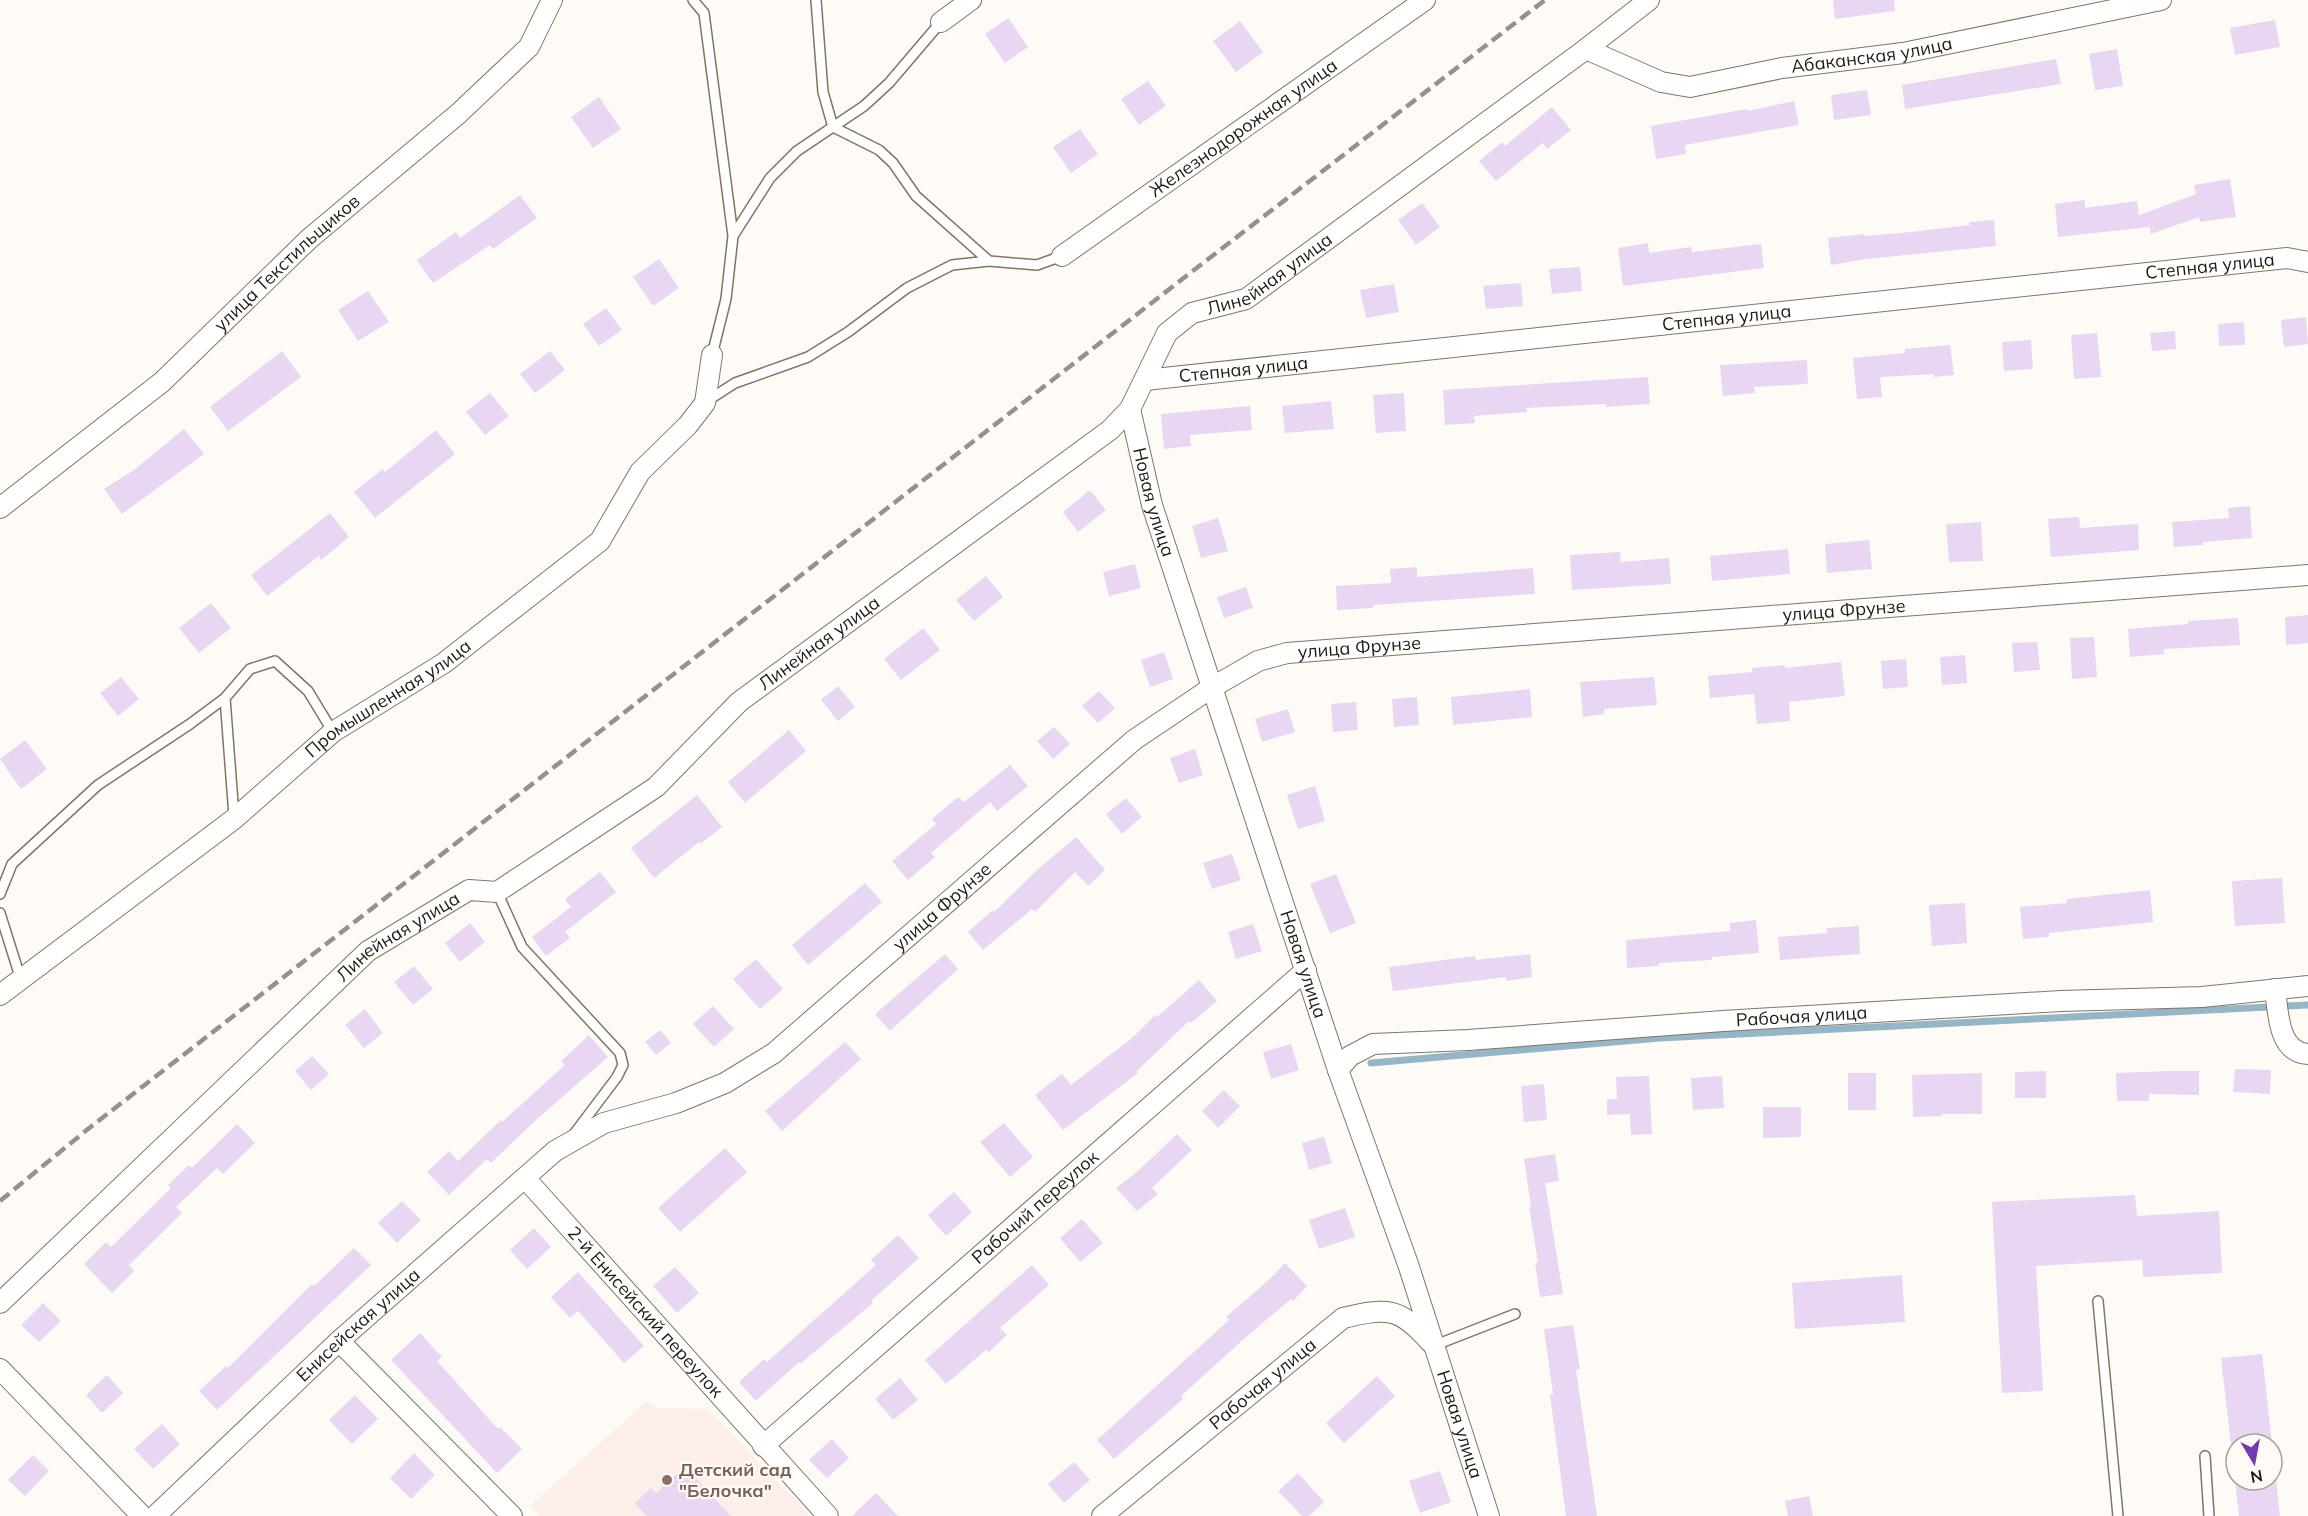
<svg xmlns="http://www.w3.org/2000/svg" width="2308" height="1516" font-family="Mulish,sans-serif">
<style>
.education{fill:#fdeee9}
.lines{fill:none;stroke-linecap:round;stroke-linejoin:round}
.stream{stroke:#95b6c6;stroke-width:7}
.building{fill:#e9d6f2}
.lane-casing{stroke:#837560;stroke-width:12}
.street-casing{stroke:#837560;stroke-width:22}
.lane{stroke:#fff;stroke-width:9}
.street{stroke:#fff;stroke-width:20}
.rail{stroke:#96928b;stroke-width:4.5;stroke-dasharray:12 6;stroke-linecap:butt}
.education-dot{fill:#8d6e63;stroke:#fefbf6;stroke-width:2}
.labels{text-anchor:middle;stroke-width:4.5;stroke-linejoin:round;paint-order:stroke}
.street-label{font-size:18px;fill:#1f1a11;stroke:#fefbf6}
.education-label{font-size:18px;font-weight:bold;fill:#785e54;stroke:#fefbf6;text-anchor:start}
</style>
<rect width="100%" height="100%" fill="#fefbf6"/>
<path class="education" d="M647,1401L656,1408L708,1409L810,1516H540L530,1506Z"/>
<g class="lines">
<path class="stream" d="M1371,1063L1660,1038L2308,1005"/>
</g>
<path class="building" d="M1833,0H1894L1895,11L1835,19Z
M1008,18L1028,47L1005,63L985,34Z
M2275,20L2280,47L2235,55L2230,28Z
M1240,21L1263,52L1236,72L1213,41Z
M2117,49L2123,86L2095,90L2089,54Z
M2056,59L2061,84L1905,109L1902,85Z
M1148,81L1166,106L1139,125L1121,99Z
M1867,90L1871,115L1834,120L1831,95Z
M599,97L621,129L593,148L571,117Z
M1794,101L1799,125L1685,145L1686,154L1656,159L1651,126L1747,109L1748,111Z
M1552,107L1571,130L1547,149L1543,143L1496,181L1479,161L1502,142L1505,146Z
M1080,129L1098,154L1071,173L1053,147Z
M2230,179L2236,217L2200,222L2199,217L2151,234L2149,227L2058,237L2055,204L2085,200V208L2137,201L2139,215L2196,194L2194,185Z
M520,195L537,218L493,249L490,245L433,283L417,260L456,232L460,238Z
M1422,203L1440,227L1416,245L1398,220Z
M1994,220L1996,246L1867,259L1831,265L1828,238L1864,234V236L1911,232L1970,225L1969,222Z
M1648,243L1649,253L1691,247L1692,252L1761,244L1764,268L1623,286L1618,248Z
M659,259L679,288L653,306L633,277Z
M1580,267L1582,291L1552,294L1549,269Z
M1521,283L1523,306L1486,309L1483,286Z
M1394,284L1399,312L1366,318L1360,290Z
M368,291L389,322L358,341L338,310Z
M606,308L622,330L599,346L583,324Z
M2306,317L2308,344L2284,347L2281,320Z
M2244,322L2245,345L2219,346L2218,324Z
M2175,331L2176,349L2152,351L2150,333Z
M2097,333L2101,377L2074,379L2071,335Z
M2031,340L2033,369L2004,371L2002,342Z
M1950,345L1954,375L1934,377V374L1880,377L1882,397L1857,399L1853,358L1905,353V349Z
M282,351L301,377L228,431L210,407Z
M550,351L565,370L535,393L520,374Z
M1807,360L1808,384L1754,387L1755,393L1723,396L1720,365Z
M1648,377L1650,404L1606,407V404L1526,408L1527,412L1474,416L1475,423L1445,425L1443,390Z
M490,393L509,416L485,435L466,412Z
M1404,393L1406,431L1376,433L1373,395Z
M1331,401L1334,429L1285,433L1282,406Z
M1250,406L1252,430L1190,435L1191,446L1164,449L1161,414Z
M184,429L204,454L122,514L104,489L134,470Z
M436,430L455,454L375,518L354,492L383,469L385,472Z
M1090,490L1106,510L1078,532L1063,512Z
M2250,506L2252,538L2203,542V545L2174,547L2172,522L2229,518L2228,508Z
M330,513L349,537L321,560L319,556L267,596L251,575Z
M2079,517L2080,528L2138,524L2139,550L2051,557L2048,519Z
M1218,518L1228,551L1201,558L1192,526Z
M1981,522L1983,561L1949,562L1946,524Z
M1869,540L1872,569L1827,573L1825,544Z
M1788,549L1790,574L1712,581L1710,556Z
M1620,552L1621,562L1669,558L1671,584L1572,590L1570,555Z
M1135,564L1141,588L1109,596L1103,572Z
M1417,567V577L1533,568L1535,594L1373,605V608L1337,610L1336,586L1391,583L1390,569Z
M986,576L1003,597L974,621L956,600Z
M1246,587L1253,608L1224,618L1217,597Z
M211,603L231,628L199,653L179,628Z
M2308,615V643L2286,645L2285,617Z
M2238,618L2240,645L2164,649V654L2130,657L2128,629L2188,624V621Z
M923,628L940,650L901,680L884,659Z
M2094,637L2097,677L2072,679L2070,638Z
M2037,642L2040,670L2014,672L2012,643Z
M1164,652L1173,679L1150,687L1141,660Z
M1965,655L1967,683L1942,685L1940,657Z
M1906,659L1908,687L1883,689L1881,661Z
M1841,662L1845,696L1789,702L1790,721L1757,724L1754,694L1710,698L1708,676L1752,672V668L1785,665V668Z
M121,677L139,699L118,716L100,693Z
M1654,677L1657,705L1604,709V714L1583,717L1580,682Z
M838,686L855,707L838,721L821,700Z
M1530,689L1532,717L1453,725L1451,697Z
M1099,691L1115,708L1098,723L1082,706Z
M1417,697L1419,725L1394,727L1392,699Z
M1356,702L1358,730L1333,732L1331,704Z
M1288,709L1295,732L1262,742L1255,719Z
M1054,727L1070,744L1053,759L1037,741Z
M789,730L806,751L745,803L728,782Z
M25,740L47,769L21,789L0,759Z
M1195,749L1203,775L1179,783L1170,758Z
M1010,765L1028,786L997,811L990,802L931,853L935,857L908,880L892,861L936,824L932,819L958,797L964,802Z
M1315,786L1325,821L1298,829L1287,795Z
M697,795L722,827L700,844L699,842L654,878L631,848Z
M1126,798L1142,817L1122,834L1106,814Z
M1076,837L1105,870L1088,886L1075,872L1035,912L1032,909L983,950L968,932L993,910L994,912L1036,871Z
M1232,854L1241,880L1212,889L1203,863Z
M600,872L616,892L565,932L570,938L546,956L532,937L571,907L565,899Z
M1336,874L1356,923L1330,933L1310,884Z
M2282,878L2285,923L2235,926L2232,881Z
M865,883L882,902L808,965L792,945Z
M2150,890L2153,922L2049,933V937L2023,939L2020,907L2067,903V899Z
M1965,903L1967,943L1932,946L1929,905Z
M1756,920L1759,953L1712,957V960L1659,963V966L1627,968L1626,940L1730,931V923Z
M470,923L485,942L460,962L445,943Z
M1253,924L1262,951L1236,959L1228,932Z
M1859,926L1860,954L1780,960L1778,937L1827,933V928Z
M945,954L958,969L890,1031L875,1014Z
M1530,954L1532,977L1506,981V977L1393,991L1389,967L1475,956L1476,960Z
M756,959L783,989L760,1009L733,979Z
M414,966L433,989L413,1005L394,982Z
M1199,980L1217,1001L1191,1023L1189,1021L1137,1071L1138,1073L1063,1130L1035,1095L1062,1074L1071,1085L1132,1038L1155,1015L1157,1017Z
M713,1006L734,1029L714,1047L693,1024Z
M365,1009L383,1033L364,1048L345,1025Z
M660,1030L671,1043L656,1055L645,1042Z
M589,1035L608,1057L536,1120L491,1163L487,1159L449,1195L427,1172L449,1151L458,1161L501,1120L502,1122L565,1065L561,1061Z
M845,1042L861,1059L782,1131L765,1111Z
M1291,1044L1299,1070L1271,1079L1263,1052Z
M312,1056L329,1074L311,1090L295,1071Z
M2235,1069L2271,1070L2270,1094L2233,1092Z
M2046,1071V1098H2015V1072Z
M2169,1071H2199V1095L2149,1094V1101H2117L2116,1073Z
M1848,1073H1876V1110H1848Z
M1982,1073V1114H1942V1116L1913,1117L1912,1075Z
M1649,1076L1652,1134L1631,1135L1630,1114L1607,1115V1099H1617L1616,1077Z
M1722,1076L1724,1108L1693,1110L1691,1078Z
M1544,1084L1547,1120L1524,1122L1521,1086Z
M1224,1090L1240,1106L1218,1128L1202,1111Z
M1763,1107H1801V1137L1763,1138Z
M1004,1123L1033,1157L1010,1177L980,1142Z
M237,1124L255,1143L223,1174L217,1168L176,1207L182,1213L129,1265L134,1271L112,1293L84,1264L106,1242L111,1247L171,1188L168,1185L189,1165L192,1168Z
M1177,1134L1192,1150L1152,1188L1158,1194L1137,1211L1116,1188L1138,1171Z
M1324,1137L1332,1163L1309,1170L1302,1143Z
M725,1148L747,1172L680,1232L658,1208Z
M1555,1154L1559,1181L1545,1183L1563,1294L1540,1297L1535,1263L1538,1262L1529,1207H1531L1524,1159Z
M954,1192L972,1212L946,1236L928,1215Z
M2135,1195L2137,1216L2219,1211L2222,1273L2143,1277L2142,1260L2036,1266L2043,1391L2002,1393L1992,1202Z
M402,1201L421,1220L397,1243L378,1223Z
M1345,1208L1355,1237L1319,1249L1309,1220Z
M1082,1219L1103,1243L1080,1262L1060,1238Z
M534,1228L551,1247L527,1269L510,1250Z
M898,1235L919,1258L871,1301L873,1303L800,1364L799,1362L756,1401L739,1382L764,1359L767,1362L876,1265L871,1260Z
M354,1248L371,1265L217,1410L199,1391L226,1366L228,1368L312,1284L314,1286Z
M1285,1263L1307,1286L1293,1301L1291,1299L1245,1338L1181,1396L1183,1399L1114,1459L1097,1440L1229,1320L1226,1317L1271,1278Z
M1032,1265L1049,1285L1000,1328L1007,1335L989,1352L986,1350L946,1384L925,1360Z
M675,1267L699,1293L677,1313L653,1286Z
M578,1272L644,1346L624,1363L578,1311L570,1318L551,1297Z
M1902,1275L1905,1322L1795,1329L1792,1283Z
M43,1303L61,1321L39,1342L21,1325Z
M1573,1325L1580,1369L1576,1370L1597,1516H1566L1550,1395L1553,1394L1544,1329Z
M420,1333L442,1357L437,1361L498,1429L500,1427L522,1449L497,1473L391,1360Z
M2262,1354L2272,1444H2231L2221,1358Z
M107,1375L123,1393L102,1413L86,1395Z
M1377,1376L1395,1396L1344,1443L1326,1423Z
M900,1378L918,1400L893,1420L875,1399Z
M355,1395L378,1419L352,1444L329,1420Z
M162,1424L180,1444L153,1469L134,1449Z
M832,1439L849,1458L827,1478L809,1460Z
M414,1453L435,1475L411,1499L390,1478Z
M33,1455L49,1471L25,1496L8,1480Z
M1074,1462L1090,1480L1064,1503L1048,1484Z
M685,1467L731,1516H647L635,1503L651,1488L656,1493Z
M1440,1471L1451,1502L1420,1513L1409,1481Z
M1298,1473L1324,1502L1309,1516H1302L1278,1491Z
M2235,1480H2276L2280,1516H2239Z
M876,1493L898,1516H852Z
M1809,1496L1813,1516H1788L1785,1501Z"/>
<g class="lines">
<g class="lane-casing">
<path id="lane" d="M693,0L704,13L733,236L726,299L712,355
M816,0L823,92L833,127L879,150L893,163L916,196L989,261
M733,236L770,178L797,151L864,106L889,83L941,22
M707,401L735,383L808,357L848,332L907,288L952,265L989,261L1037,265L1062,256
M234,816L225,698L250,669L275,661L308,691L333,732
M497,892L522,947L620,1053L623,1065L617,1077L574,1134
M0,894L12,864L98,785L190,724L225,698
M0,913L21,980
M2098,1301L2118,1516
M1433,1346L1515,1314
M2205,1456L2209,1516"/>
</g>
<g class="street-casing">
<g id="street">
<path d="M941,22L971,0"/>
<path id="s1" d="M1586,49L1661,82L1690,87L1782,68L1903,53L2161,0"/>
<path id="s2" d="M1062,256L1425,0"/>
<path id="s3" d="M1145,380L2287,258L2308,262"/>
<path id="s4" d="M1130,409L1152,505L1338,1070L1408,1264L1489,1516"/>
<path id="s5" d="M0,508L162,382L309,239L458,114L529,47L552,0"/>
<path d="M2275,989C2278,1011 2278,1053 2308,1054"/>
<path id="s6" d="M0,995L234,819L333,732L444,663L600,541L640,472L688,425L705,403L712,355"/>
<path id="s7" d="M1338,1070L1350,1056L1373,1044L1468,1040L1723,1021L2061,1001L2202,997L2308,986"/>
<path id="s8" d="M525,1178L828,1516"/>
<path id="s9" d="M0,1303L368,951L469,890L497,892L656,787L739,702L1110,430L1130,409L1167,333L1192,313L1246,299L1586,49L1649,0"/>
<path d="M339,1341L512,1516"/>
<path d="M0,1369L142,1516"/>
<path id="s10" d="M763,1446L1306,970"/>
<path id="s11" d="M155,1516L339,1341L555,1151L604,1123L676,1103L725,1083L774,1053L1134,740L1211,688L1258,661L1287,653L2308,575"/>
<path id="s12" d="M1102,1516L1343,1318C1386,1308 1399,1306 1430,1342"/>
</g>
</g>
<use href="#lane" class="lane"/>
<use href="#street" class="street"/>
<path class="rail" d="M0,1201L88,1129L1194,270L1545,0"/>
</g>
<circle class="education-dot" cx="667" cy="1480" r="6"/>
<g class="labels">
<g class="street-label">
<text dy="6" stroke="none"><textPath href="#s1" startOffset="296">Абаканская улица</textPath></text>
<text dy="6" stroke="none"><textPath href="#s2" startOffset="222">Железнодорожная улица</textPath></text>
<text dy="6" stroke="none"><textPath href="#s5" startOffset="378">улица Текстильщиков</textPath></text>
<text dy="6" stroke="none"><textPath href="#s3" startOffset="1071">Степная улица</textPath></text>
<text dy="6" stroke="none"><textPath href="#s9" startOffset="1658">Линейная улица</textPath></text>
<text dy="6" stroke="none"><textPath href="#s3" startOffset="585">Степная улица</textPath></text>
<text dy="6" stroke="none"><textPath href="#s3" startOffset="99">Степная улица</textPath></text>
<text dy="6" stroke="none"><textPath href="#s4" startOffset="96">Новая улица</textPath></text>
<text dy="6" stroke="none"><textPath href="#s11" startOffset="1996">улица Фрунзе</textPath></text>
<text dy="6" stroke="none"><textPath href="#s9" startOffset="1064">Линейная улица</textPath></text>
<text dy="6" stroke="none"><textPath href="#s11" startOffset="1510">улица Фрунзе</textPath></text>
<text dy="6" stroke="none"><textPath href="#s6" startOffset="489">Промышленная улица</textPath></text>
<text dy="6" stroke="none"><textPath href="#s11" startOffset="1006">улица Фрунзе</textPath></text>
<text dy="6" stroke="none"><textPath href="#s9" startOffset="542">Линейная улица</textPath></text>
<text dy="6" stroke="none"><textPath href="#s4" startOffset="582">Новая улица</textPath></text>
<text dy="6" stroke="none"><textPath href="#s7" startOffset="474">Рабочая улица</textPath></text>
<text dy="6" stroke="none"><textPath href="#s10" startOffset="362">Рабочий переулок</textPath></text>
<text dy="6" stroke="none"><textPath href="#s8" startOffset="180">2-й Енисейский переулок</textPath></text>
<text dy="6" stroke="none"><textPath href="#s11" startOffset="279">Енисейская улица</textPath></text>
<text dy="6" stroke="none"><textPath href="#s12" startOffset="208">Рабочая улица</textPath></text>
<text dy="6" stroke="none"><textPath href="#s4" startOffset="1068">Новая улица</textPath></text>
</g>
<g class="education-label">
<text x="679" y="1476">Детский сад<tspan x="679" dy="21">"Белочка"</tspan></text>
</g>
</g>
<g transform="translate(2254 1462) rotate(170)"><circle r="28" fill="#fefbf6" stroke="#a5a19a" stroke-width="1.5"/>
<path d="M0-4.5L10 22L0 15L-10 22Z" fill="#7439ae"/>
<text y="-9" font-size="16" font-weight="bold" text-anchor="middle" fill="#1f1a11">N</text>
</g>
</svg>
